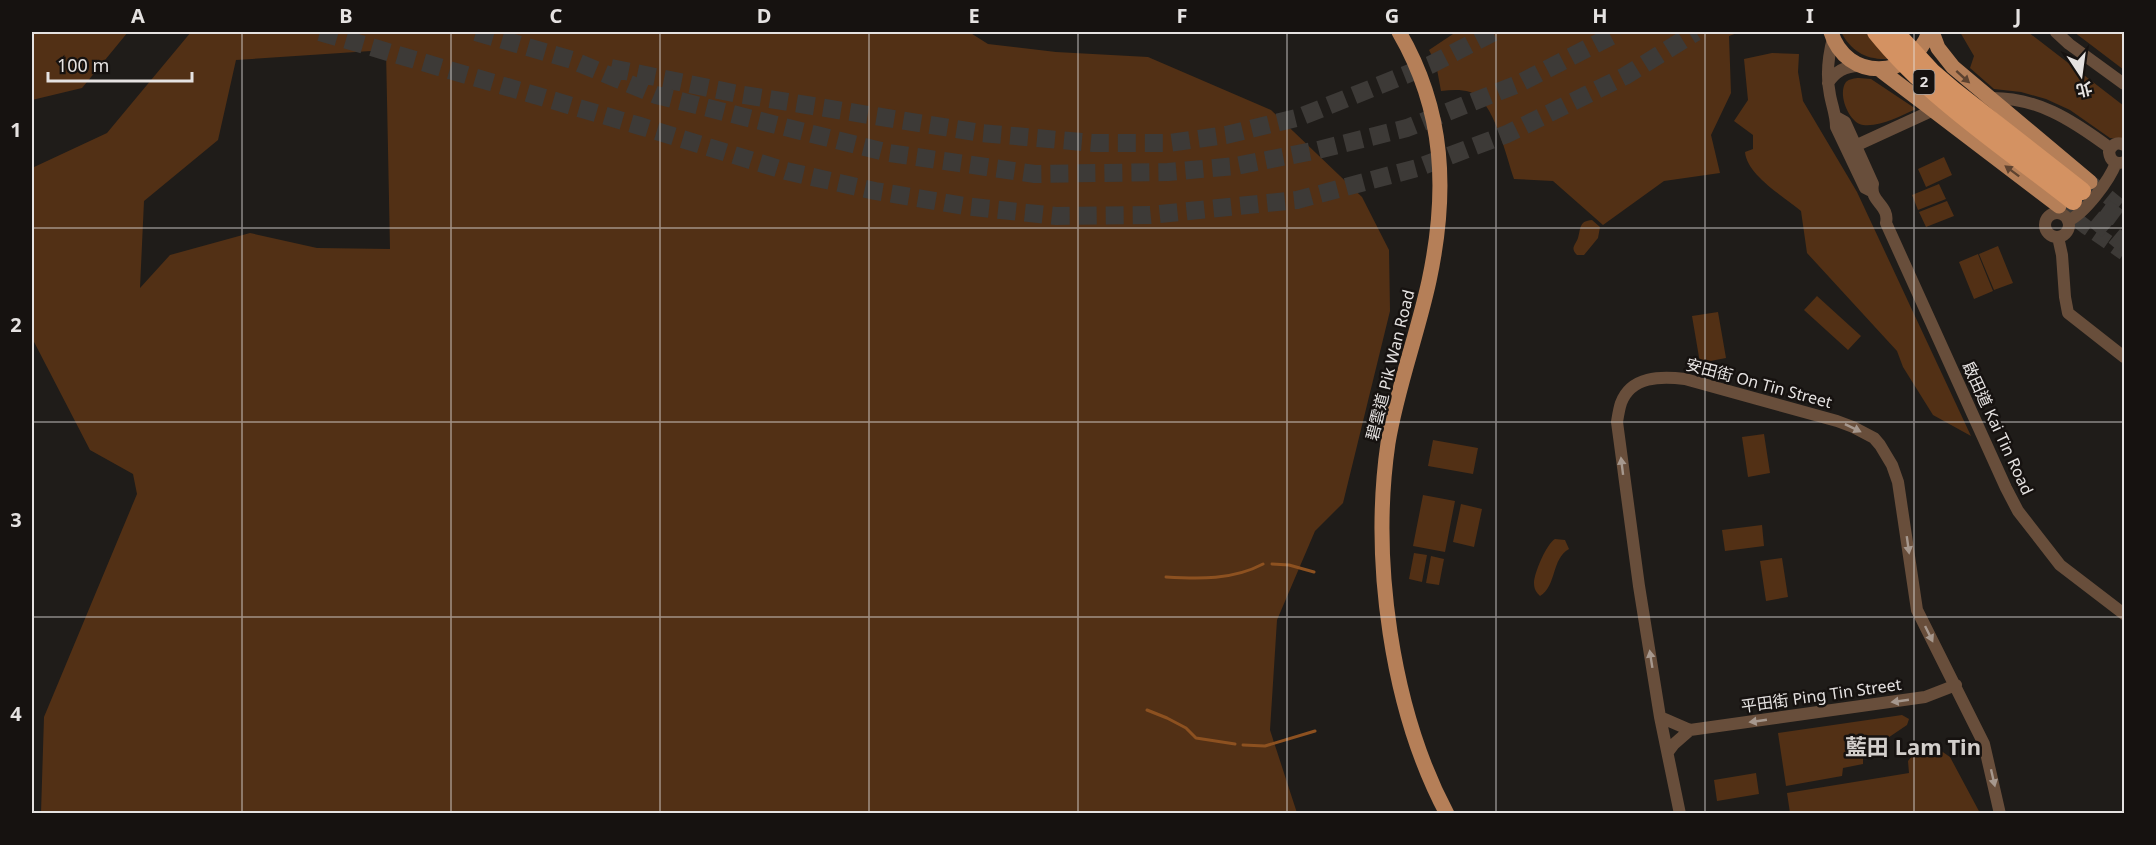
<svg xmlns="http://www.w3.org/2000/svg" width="2156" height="845" font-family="'Noto Sans','Noto Sans TC',sans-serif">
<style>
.green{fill:#523015;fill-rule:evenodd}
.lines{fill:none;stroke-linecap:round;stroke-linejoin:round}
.stream{stroke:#8d5120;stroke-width:3}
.major-tunnel{stroke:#3d3a37;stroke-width:15;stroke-dasharray:15 8;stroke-linecap:butt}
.highway-tunnel{stroke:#3d3a37;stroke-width:18;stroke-dasharray:18 9;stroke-linecap:butt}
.minor{stroke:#684e3b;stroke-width:12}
.major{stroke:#b57f58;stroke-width:15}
.highway{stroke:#d49262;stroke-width:18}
.oneway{fill:#5e4330}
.oneway2{fill:#a6988e}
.grid{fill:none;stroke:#e5e2e1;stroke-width:1.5;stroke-opacity:0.55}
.labels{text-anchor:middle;stroke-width:5;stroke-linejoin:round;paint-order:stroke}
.shield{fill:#161210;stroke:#a7a4a2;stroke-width:1.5}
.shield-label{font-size:15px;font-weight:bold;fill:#e5e2e1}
.street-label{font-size:16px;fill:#e5e2e1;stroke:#161210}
.district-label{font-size:22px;font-weight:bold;fill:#d2cecb;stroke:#161210}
.neatline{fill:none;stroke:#e5e2e1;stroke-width:2}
.grid-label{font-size:20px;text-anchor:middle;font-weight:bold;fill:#e5e2e1}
</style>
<rect width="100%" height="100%" fill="#1f1c19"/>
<path class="green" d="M32,32H128L82,88L32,100Z
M191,32H969L988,44L1056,52L1148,57L1271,110L1362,197L1389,250L1390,311L1343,503L1315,531L1277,620L1270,730L1297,813H41L44,717L137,494L133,474L90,450L32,338V168L107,133ZM386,50L390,249L317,248L250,233L170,255L140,288L144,201L218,140L236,60Z
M1456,32H1740L1729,36L1731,93L1711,135L1720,173L1664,181L1603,225L1553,181L1514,179C1506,156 1494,100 1470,92C1460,89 1451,90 1441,91L1436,64L1429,50Z
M1841,32H1866L1888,59C1866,60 1851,51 1841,32Z
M1960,32H2028L2124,106V140L2110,138L2070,110L2046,99L2021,92L1994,89L1970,68L1974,56Z
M2074,32H2124V70Z
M1772,53L1799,54L1798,72L1803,101L1857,192L1971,436L1933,415L1903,367L1897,351L1807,253L1801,211C1783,196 1747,175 1745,152L1753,149V135L1734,121L1748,100L1744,59Z
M1859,78L1871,79L1916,109C1900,116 1881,127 1863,125C1849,123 1837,94 1846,82C1849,79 1855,78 1859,78Z
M1944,157L1952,175L1926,187L1918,169Z
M1939,184L1946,199L1918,210L1912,195Z
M1947,201L1954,216L1926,227L1919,212Z
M1592,220L1600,227L1598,238L1584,255H1577C1570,248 1575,246 1578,238C1581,228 1579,221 1592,220Z
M1998,246L2013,283L1994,290L1979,254Z
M1978,254L1993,291L1974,299L1959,262Z
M1817,296L1861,336L1848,350L1804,310Z
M1718,312L1726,358L1700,363L1692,316Z
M1764,434L1770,473L1748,477L1742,437Z
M1433,440L1478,448L1473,474L1428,466Z
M1423,495L1455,501L1445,552L1413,546Z
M1461,504L1482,509L1474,547L1453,542Z
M1762,525L1764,546L1725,551L1722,530Z
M1555,539L1565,540L1569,549C1551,559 1557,586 1540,596C1536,592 1534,589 1534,583C1534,573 1547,543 1555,539Z
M1414,553L1427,555L1422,582L1409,579Z
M1431,556L1444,559L1439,585L1426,583Z
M1782,558L1788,597L1766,601L1760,561Z
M1902,715L1909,719L1907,725L1867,752L1863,757V764L1843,768L1842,776L1786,786L1778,733Z
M1937,748L1950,757L1980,813H1790L1787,793L1909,773L1908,761C1914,752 1926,749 1937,748Z
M1756,773L1759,794L1717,801L1714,780Z"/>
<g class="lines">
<path class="stream" d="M1272,564L1289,565L1314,572
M1166,577C1199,579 1233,580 1263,564
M1147,710L1167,718L1186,728L1196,738L1235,744
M1243,745L1265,746L1315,731"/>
<path class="major-tunnel" d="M2090,182L2124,210
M2059,206L2086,227L2124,253"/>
<path class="highway-tunnel" d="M320,32L640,126L786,171L875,191L964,206L1056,216L1150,215L1297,200L1417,168L1507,134L1625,76L1696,32
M476,32L572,60L656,95L889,153L1035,174L1168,172L1236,166L1318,150L1407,128L1518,84L1619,32
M611,68L738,94L981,133L1093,143H1169L1226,135L1300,117L1430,65L1494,32
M2082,191L2124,222
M2073,201L2124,244"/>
<path class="minor" d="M2056,32L2069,44L2124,84
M1833,38C1828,57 1826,76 1830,95C1832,106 1836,115 1836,127L1865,188L1871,191
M1828,83C1836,70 1847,65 1862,66
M1987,98C2036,96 2072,120 2110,148
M1836,117L1845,122L1873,184C1869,202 1890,205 1886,223L2006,488L2018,511L2060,565L2124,614
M1844,143L1855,146L1940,107
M2124,145C2117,141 2111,145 2109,152C2110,161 2116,165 2124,162
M2045 225a12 12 0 1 1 24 0a12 12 0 1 1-24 0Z
M2068,221C2085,213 2109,181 2116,163
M2058,237L2062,255L2065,297L2068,313L2124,357
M1660,717L1690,730L1925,697L1956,685
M1668,752L1674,744L1690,730
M1680,814L1660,717L1639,586L1617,422C1618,416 1619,409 1621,403C1631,376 1661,376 1685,379L1837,421L1853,427L1874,438L1880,445L1892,465L1898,482L1917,610L1984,744L2000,814"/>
<path class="major" d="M1399,32C1445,111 1448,192 1429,281C1417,336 1397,388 1388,443C1371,560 1391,709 1447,814
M1831,32C1846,82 1912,80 1929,32
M1932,32L1938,48L1953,67L2090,182
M1879,69L2059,206"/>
<path class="highway" d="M1876,32C1930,99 2006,148 2073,201
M1895,32L1932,72L1953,90L2082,191"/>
</g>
<defs><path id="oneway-solid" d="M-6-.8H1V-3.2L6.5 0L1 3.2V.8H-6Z" transform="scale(1.5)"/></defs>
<g class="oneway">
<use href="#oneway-solid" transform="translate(1963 77) rotate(42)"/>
<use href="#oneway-solid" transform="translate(2012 171) rotate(-143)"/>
</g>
<g class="oneway2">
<use href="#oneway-solid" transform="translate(1853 428) rotate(26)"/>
<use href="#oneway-solid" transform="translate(1622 466) rotate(-97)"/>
<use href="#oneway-solid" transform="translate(1908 545) rotate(82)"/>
<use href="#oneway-solid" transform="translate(1929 634) rotate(64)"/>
<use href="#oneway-solid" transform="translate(1651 659) rotate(-99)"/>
<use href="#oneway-solid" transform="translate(1900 701) rotate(172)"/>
<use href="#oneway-solid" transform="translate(1758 721) rotate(172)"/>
<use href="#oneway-solid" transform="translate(1993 778) rotate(77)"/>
</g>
<path class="grid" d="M242,32V814M451,32V814M660,32V814M869,32V814M1078,32V814M1287,32V814M1496,32V814M1705,32V814M1914,32V814M32,228H2124M32,422H2124M32,617H2124"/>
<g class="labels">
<rect class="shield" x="1913.5" y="70" width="21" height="24" rx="4.5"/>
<g class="shield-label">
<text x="1924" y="87">2</text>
</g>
<g class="street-label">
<text transform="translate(1390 365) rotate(-76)" y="6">碧雲道 Pik Wan Road</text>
<text transform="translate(1759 383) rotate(15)" y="6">安田街 On Tin Street</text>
<text transform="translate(1998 428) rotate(65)" y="6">啟田道 Kai Tin Road</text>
<text transform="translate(1821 695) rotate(-8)" y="6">平田街 Ping Tin Street</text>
</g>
<g class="district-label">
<text x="1913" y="755">藍田 Lam Tin</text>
</g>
</g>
<rect width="2156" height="845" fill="none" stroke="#161210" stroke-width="66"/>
<g transform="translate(2081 75) rotate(167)" stroke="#161210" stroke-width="4.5" paint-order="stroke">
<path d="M0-4.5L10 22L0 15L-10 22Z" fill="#e5e2e1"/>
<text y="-9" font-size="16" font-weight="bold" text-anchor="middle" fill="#e5e2e1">北</text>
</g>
<path d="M48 72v9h144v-9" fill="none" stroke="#e5e2e1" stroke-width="3"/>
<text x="57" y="72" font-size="18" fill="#e5e2e1" stroke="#161210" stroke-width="4.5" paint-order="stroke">100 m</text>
<rect x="33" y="33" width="2090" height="779" class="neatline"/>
<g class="grid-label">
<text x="138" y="23">A</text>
<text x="346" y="23">B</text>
<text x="556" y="23">C</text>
<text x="764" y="23">D</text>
<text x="974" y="23">E</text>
<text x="1182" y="23">F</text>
<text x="1392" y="23">G</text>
<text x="1600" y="23">H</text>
<text x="1810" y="23">I</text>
<text x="2018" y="23">J</text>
<text x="16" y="137">1</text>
<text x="16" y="332">2</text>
<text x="16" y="527">3</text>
<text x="16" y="721">4</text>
</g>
</svg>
